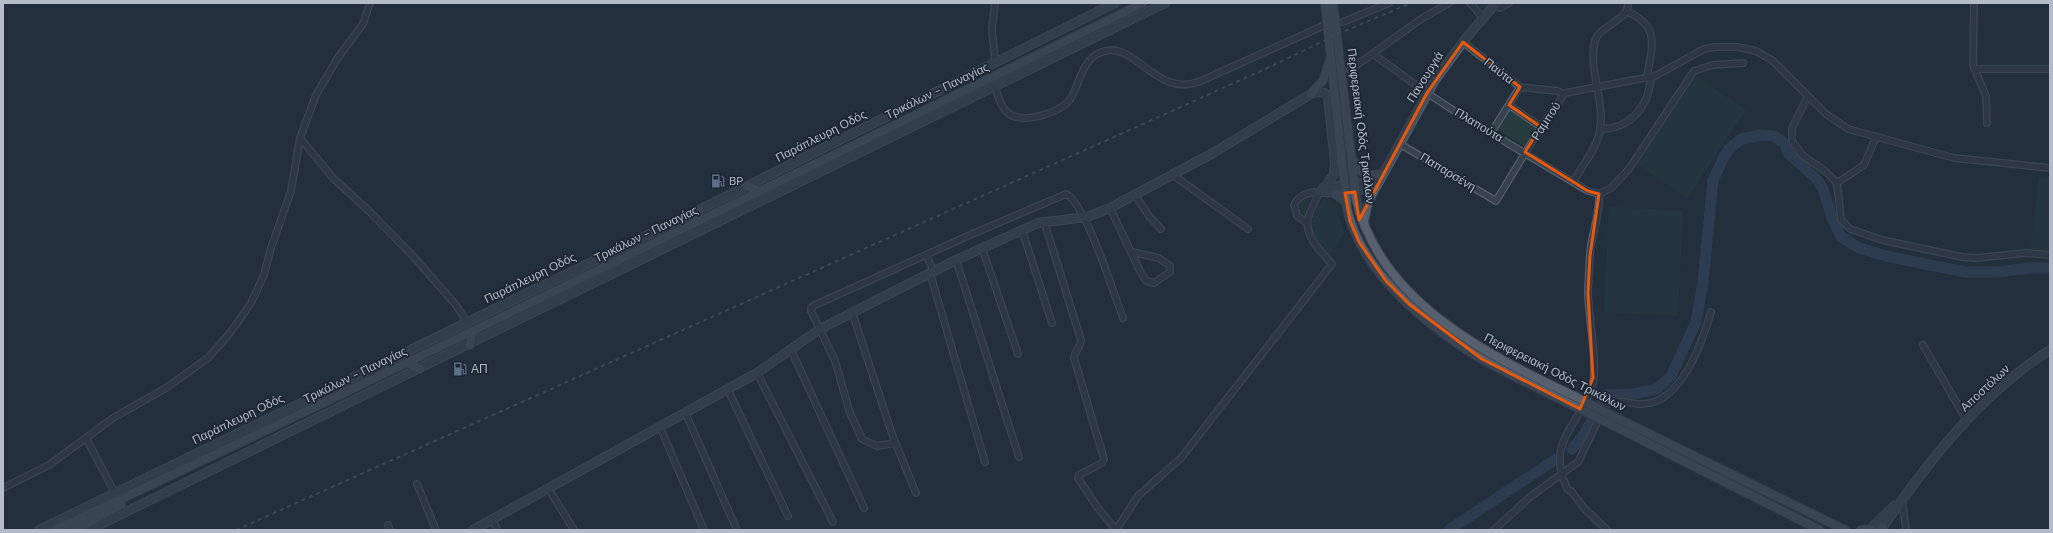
<svg xmlns="http://www.w3.org/2000/svg" width="2053" height="533" font-family="'DM Sans',sans-serif">
<style>
.green{fill:#263c3f}
.lines{fill:none;stroke-linecap:round;stroke-linejoin:round}
.river{stroke:#394c67;stroke-width:11}
.street-casing{stroke:#565f6c;stroke-width:8}
.secondary-casing{stroke:#565f6c;stroke-width:10}
.primary-casing{stroke:#414a57;stroke-width:10}
.street{stroke:#38414e;stroke-width:5.5}
.secondary{stroke:#465061;stroke-width:8}
.primary{stroke:#56606e;stroke-width:8}
.rail{stroke:#5a6575;stroke-width:2;stroke-dasharray:4 4;stroke-linecap:butt}
.primary-bridge-casing{stroke:#414a57;stroke-width:10;stroke-linecap:butt}
.primary-bridge{stroke:#56606e;stroke-width:8}
.marked{fill:none;stroke:#e8590c;stroke-width:3;stroke-linejoin:round}
.labels{text-anchor:middle;stroke-width:3.5;stroke-linejoin:round;paint-order:stroke}
.street-label{font-size:12px;fill:#b4bcc9;stroke:#1d2633}
.poi-label{font-size:12px;fill:#b4bcc9;stroke:#1d2633;text-anchor:start}
</style>
<rect width="100%" height="100%" fill="#242f3e"/>
<path class="green" d="M1473,3H1491L1481,13Z
M1696,76L1746,110L1687,198L1637,164Z
M1509,109L1538,128L1528,146L1526,147L1498,130L1497,128Z
M2039,177L2050,178V251L2031,249Z
M1327,197L1336,207L1344,233L1329,258C1316,242 1304,233 1316,212C1319,206 1321,200 1327,197Z
M1310,198L1304,216L1300,211L1299,207L1304,200Z
M1609,207L1683,211L1678,316L1604,312Z"/>
<g class="lines">
<path class="river" d="M1572,449L1583,436L1606,395L1633,394L1657,389L1671,376L1696,322L1703,282L1713,180L1723,159L1729,149L1741,139L1761,135L1774,136L1784,143L1789,154L1817,179L1823,189L1833,220L1841,237L1859,248L1886,256L1965,272H1998L2029,268H2050
M1449,530L1556,459"/>
<g class="street-casing">
<path id="street" d="M995,3L992,28L995,62
M1470,3L1483,18
M1974,3L1973,65L1986,96L1987,123
M1495,5L1500,8L1509,3
M1626,11C1661,26 1652,46 1647,77
M1343,22L1389,3
M1463,42L1520,87L1557,91L1564,94
M1373,54L1427,93L1459,114L1588,191L1599,194L1611,188L1629,169L1694,71L1713,65L1743,63
M1974,69H2050
M1350,70L1421,19L1449,3
M995,86C998,96 1000,106 1008,113C1022,125 1062,113 1071,98C1079,84 1082,63 1097,54C1135,34 1152,100 1201,81L1327,24
M1808,96L1792,128V141L1803,156L1824,170L1837,183L1841,220L1850,229L1882,240L1962,257L1976,258L2026,253L2050,255
M1509,105L1541,127
M1600,129C1631,129 1649,106 1651,77
M1491,133L1520,87
M300,138L333,178L370,212L413,256L455,304L467,322
M1400,144L1496,201L1541,127L1565,93L1655,76L1704,49L1715,47H1738L1756,51L1773,61L1826,114L1848,129L1954,158L2050,168
M1173,175L1248,229
M1573,182C1582,166 1597,148 1600,130C1605,101 1588,70 1595,41C1599,25 1629,21 1628,3
M1837,183L1864,165L1876,137
M1599,194C1600,211 1594,229 1591,245C1589,260 1589,276 1588,291C1588,317 1599,366 1592,388C1579,425 1544,443 1568,490L1571,491L1584,508L1607,530
M1135,195L1149,216L1161,229
M1110,208L1141,273L1146,281L1154,283L1170,272V266L1159,258L1132,252
M1044,221L1081,340C1081,348 1074,351 1074,358L1104,459L1102,463L1079,475L1078,478L1097,507L1116,530
M1022,230L1052,323
M982,248L1018,354
M926,255L934,272
M956,260L1019,457
M930,273L985,462
M852,312L893,437L916,493
M1923,345L1967,421
M791,350L864,508
M757,373L833,522
M727,388L788,516
M685,412L737,530
M660,427L704,530
M86,438L115,493
M895,443L877,446L862,439L850,413L835,361L811,311V308L815,305L970,235L1066,194C1086,204 1114,294 1123,318
M417,484L436,530
M3,488L49,465L113,418L166,388L208,358L230,333L251,303L264,275L271,248L291,191L300,138L316,95L337,59L363,24L370,3
M548,488L574,530
M1902,499L1906,530
M493,520L497,530
M388,525L390,530
M1116,530L1138,496L1181,458L1332,264C1321,252 1304,236 1308,218C1311,209 1316,201 1319,192C1308,192 1299,195 1294,205L1297,216L1307,223
M1494,530L1530,497L1578,462L1605,406C1615,397 1629,404 1641,404C1681,404 1702,343 1711,312"/>
</g>
<g class="secondary-casing">
<path id="secondary" d="M1323,188L1363,183L1373,180L1383,173
M1319,192L1345,193L1376,187L1435,80L1463,42L1496,3
M39,530L699,210L1115,3
M89,530L1165,3
M473,530L757,373L820,329L956,260L1038,223L1087,217L1110,208L1213,153L1311,94L1318,92L1325,93L1328,97L1335,163L1334,174L1326,186
M1869,530L1894,506
M1881,530C1927,463 1980,394 2050,350"/>
</g>
<g class="primary-casing">
<path id="primary" d="M1325,3L1347,209C1361,272 1427,326 1480,358C1509,375 1540,389 1570,404
M1333,3L1356,198C1379,301 1487,355 1574,396
M1311,94L1323,80L1330,60
M1354,161C1361,174 1367,177 1381,174
M747,186L759,191
M1335,194L1346,202
M698,221L699,210
M1364,221L1368,203L1376,187
M470,345L472,332
M408,362L414,367L420,369
M1617,418L1845,530
M1612,425L1820,530
M55,530C420,359 781,181 1143,3
M74,530L121,505
M1861,530L1870,529
M1882,530L1883,527"/>
</g>
<use href="#street" class="street"/>
<use href="#secondary" class="secondary"/>
<use href="#primary" class="primary"/>
<path class="rail" d="M236,530L1143,124L1274,65L1338,34L1411,3"/>
<g class="primary-bridge-casing">
<path id="primary-bridge" d="M1574,396L1617,418
M1570,404L1612,425"/>
</g>
<use href="#primary-bridge" class="primary-bridge"/>
</g>
<path d="M0 0H2053V533H0ZM1463,42L1520,87L1509,105L1541,127L1525,152L1588,191L1599,194L1590,256L1588,293L1593,378L1580,409L1482,359L1409,304L1386,281L1359,242L1350,221L1345,193L1355,192L1359,220L1427,93Z" fill="#242f3e" fill-opacity=".55" fill-rule="evenodd"/>
<path class="marked" d="M1463,42L1520,87L1509,105L1541,127L1525,152L1588,191L1599,194L1590,256L1588,293L1593,378L1580,409L1482,359L1409,304L1386,281L1359,242L1350,221L1345,193L1355,192L1359,220L1427,93Z"/>
<defs>
<g id="fuel-bare" transform="scale(1.08)"><path d="M-5.5-6h7V0h2V4h1.3V-2.5L3-4.5l.8-.8L6-3V5H2.5V1h-1V6h-7ZM-4.2-4.7v3.2H.2V-4.7Z" fill="#5c6f8a" stroke="#1d2633" stroke-width="2.5" paint-order="stroke"/></g>
</defs>
<g fill-rule="evenodd">
<use href="#fuel-bare" x="718" y="181"/>
<use href="#fuel-bare" x="460" y="369"/>
</g>
<g class="labels">
<g class="street-label">
<text transform="translate(1499 71) rotate(38)" y="4">Παύτα</text>
<text transform="translate(1425 77) rotate(-58)" y="4">Πανουργιά</text>
<text transform="translate(937 91) rotate(-26)" y="4">Τρικάλων - Παναγίας</text>
<text transform="translate(1546 121) rotate(-57)" y="4">Ραμπού</text>
<text transform="translate(1479 125) rotate(31)" y="4">Πλαπούτα</text>
<text transform="translate(1361 126) rotate(83)" y="4">Περιφερειακή Οδός Τρικάλων</text>
<text transform="translate(821 136) rotate(-27)" y="4">Παράπλευρη Οδός</text>
<text transform="translate(1448 172) rotate(31)" y="4">Παπαρσένη</text>
<text transform="translate(646 234) rotate(-26)" y="4">Τρικάλων - Παναγίας</text>
<text transform="translate(530 278) rotate(-26)" y="4">Παράπλευρη Οδός</text>
<text transform="translate(1555 372) rotate(27)" y="4">Περιφερειακή Οδός Τρικάλων</text>
<text transform="translate(355 375) rotate(-26)" y="4">Τρικάλων - Παναγίας</text>
<text transform="translate(1985 388) rotate(-43)" y="4">Αποστόλων</text>
<text transform="translate(238 419) rotate(-26)" y="4">Παράπλευρη Οδός</text>
</g>
<g class="poi-label">
<text x="729" y="185">BP</text>
<text x="471" y="373">ΑΠ</text>
</g>
</g>
<rect width="2053" height="533" fill="none" stroke="#b4bcc9" stroke-width="8"/>
</svg>
